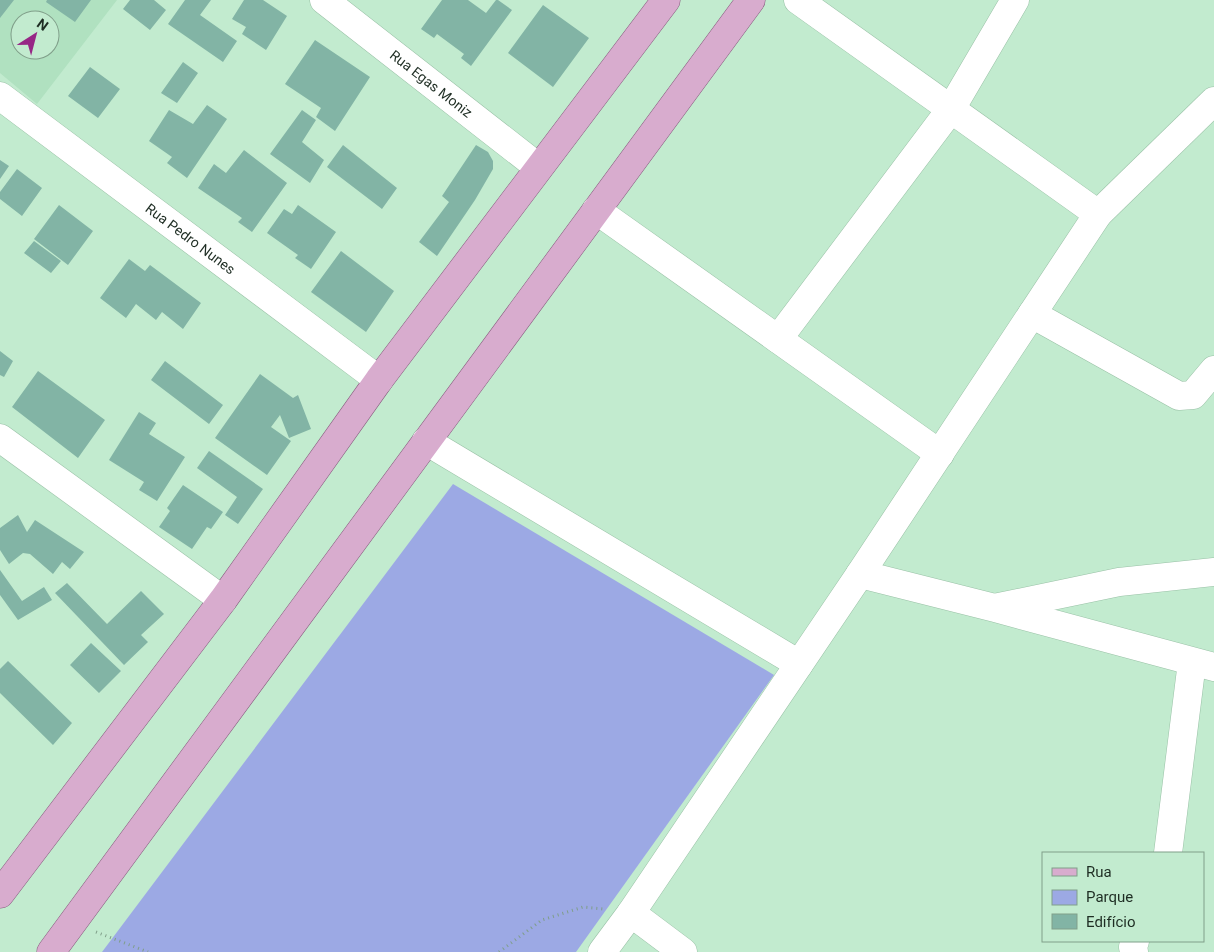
<svg xmlns="http://www.w3.org/2000/svg" width="1214" height="952" font-family="Roboto,sans-serif">
<style>
.built{fill:#b0e1c0;fill-rule:evenodd}
.green{fill:#9ca9e4}
.building{fill:#82b4a5}
.lines{fill:none;stroke-linecap:round;stroke-linejoin:round}
.minor-casing{stroke:#99c1a6;stroke-width:29}
.major-casing{stroke:#865b7d;stroke-width:29}
.path{stroke:#7f9e89;stroke-width:3;stroke-dasharray:1 4;stroke-linecap:butt}
.minor{stroke:#fff;stroke-width:28}
.major{stroke:#d8acce;stroke-width:28}
.labels{text-anchor:middle;stroke-width:4;stroke-linejoin:round;paint-order:stroke}
.street-label{font-size:14px;fill:#1e2d23;stroke:#c2ebcf}
</style>
<rect width="100%" height="100%" fill="#c2ebcf"/>
<path class="built" d="M0,0H117L37,104L0,73ZM20,20H50V50H20Z"/>
<path class="green" d="M453,484L774,675L576,952H102Z"/>
<path class="building" d="M0,0H14L0,18Z
M47,0H91L75,22L46,2Z
M130,0H154L166,10L150,30L123,9Z
M185,0H211L200,15L237,41L223,62L168,24Z
M244,0H263L287,16L266,50L242,34L246,27L232,19Z
M442,0H468L486,13L496,0H498L512,10L471,66L461,58L464,54L437,34L434,38L421,29Z
M543,5L589,38L553,87L508,53Z
M315,40L370,77L335,131L316,117L321,108L285,84Z
M183,62L198,73L177,103L161,93Z
M90,67L120,89L98,118L68,96Z
M207,105L227,119L187,178L167,163L172,157L149,141L169,110L193,124Z
M302,110L316,120L302,142L324,160L310,183L270,154Z
M343,145L397,188L382,209L327,167Z
M476,145L488,152L493,161V169L475,200L437,256L419,242L449,202L442,196Z
M244,150L287,183L252,232L238,222L242,218L198,188L214,164L226,173Z
M0,160L9,166L0,179Z
M17,169L42,188L22,216L0,199V192Z
M59,205L93,231L68,265L34,239Z
M298,205L336,232L311,269L295,258L298,255L267,233L284,209L292,214Z
M34,241L61,261L51,273L24,253Z
M341,251L394,291L366,332L311,292Z
M129,259L145,271L150,265L201,303L183,329L162,312L156,320L136,304L126,318L100,298Z
M0,351L13,361L4,377L0,375Z
M165,361L223,405L209,424L151,380Z
M38,371L105,420L78,458L12,407Z
M260,374L293,398L298,395L311,429L289,438L280,415L271,427L291,441L267,475L215,438Z
M139,412L156,423L149,434L185,457L157,501L139,490L144,482L109,460Z
M209,451L263,489L238,524L225,515L237,497L197,468Z
M183,485L223,512L211,529L207,527L192,549L159,527L170,511L167,508Z
M18,515L27,532L35,520L84,552L70,569L62,562L53,574L30,554L23,553L9,564L0,550V528Z
M0,570L22,601L44,587L52,600L18,620L0,595Z
M67,583L107,624L141,591L164,614L141,635L148,642L124,665L55,593Z
M91,643L121,671L99,693L70,665Z
M8,661L72,723L53,745L0,693V669Z"/>
<g class="lines">
<g class="minor-casing">
<g id="minor">
<path id="s1" d="M324,0L538,167"/>
<path id="s2" d="M0,96L379,380"/>
<path d="M596,210L940,454"/>
<path d="M1098,214L1214,101"/>
<path d="M1032,314L1179,396L1193,395L1214,370"/>
<path d="M778,339L951,109L1015,0"/>
<path d="M0,438L223,600"/>
<path d="M426,441L799,664"/>
<path d="M860,574L995,608L1214,667"/>
<path d="M999,607L1119,582L1214,572"/>
<path d="M1168,853L1192,662"/>
<path d="M631,913L683,952"/>
<path d="M602,952L631,913L860,574L1098,214L798,0"/>
<path d="M1134,952L1133,947L1135,941"/>
</g>
</g>
<g class="major-casing">
<path id="major" d="M0,894L223,600L379,380L666,0
M51,952L751,0"/>
</g>
<path class="path" d="M96,932L148,952
M499,952L542,920L583,907L603,909"/>
<use href="#minor" class="minor"/>
<use href="#major" class="major"/>
</g>
<g class="labels">
<g class="street-label">
<text dy="5" stroke="none"><textPath href="#s1" startOffset="136">Rua Egas Moniz</textPath></text>
<text dy="5" stroke="none"><textPath href="#s2" startOffset="238">Rua Pedro Nunes</textPath></text>
</g>
</g>
<rect x="1042" y="852" width="162" height="90" fill="#c2ebcf" stroke="#809f8a"/>
<rect x="1052" y="868" width="25" height="8" fill="#d8acce" stroke="#809f8a"/>
<text x="1086" y="877" font-size="15" fill="#1e2d23">Rua</text>
<rect x="1052" y="890" width="25" height="15" fill="#9ca9e4" stroke="#809f8a"/>
<text x="1086" y="902" font-size="15" fill="#1e2d23">Parque</text>
<rect x="1052" y="914" width="25" height="15" fill="#82b4a5" stroke="#809f8a"/>
<text x="1086" y="927" font-size="15" fill="#1e2d23">Edifício</text>
<g transform="translate(35 35) rotate(36)"><circle r="24" fill="#c2ebcf" stroke="#809f8a"/>
<path d="M0-4L9 19L0 12L-9 19Z" fill="#972786"/>
<text y="-8" font-size="14" font-weight="bold" text-anchor="middle" fill="#1e2d23">N</text>
</g>
</svg>
